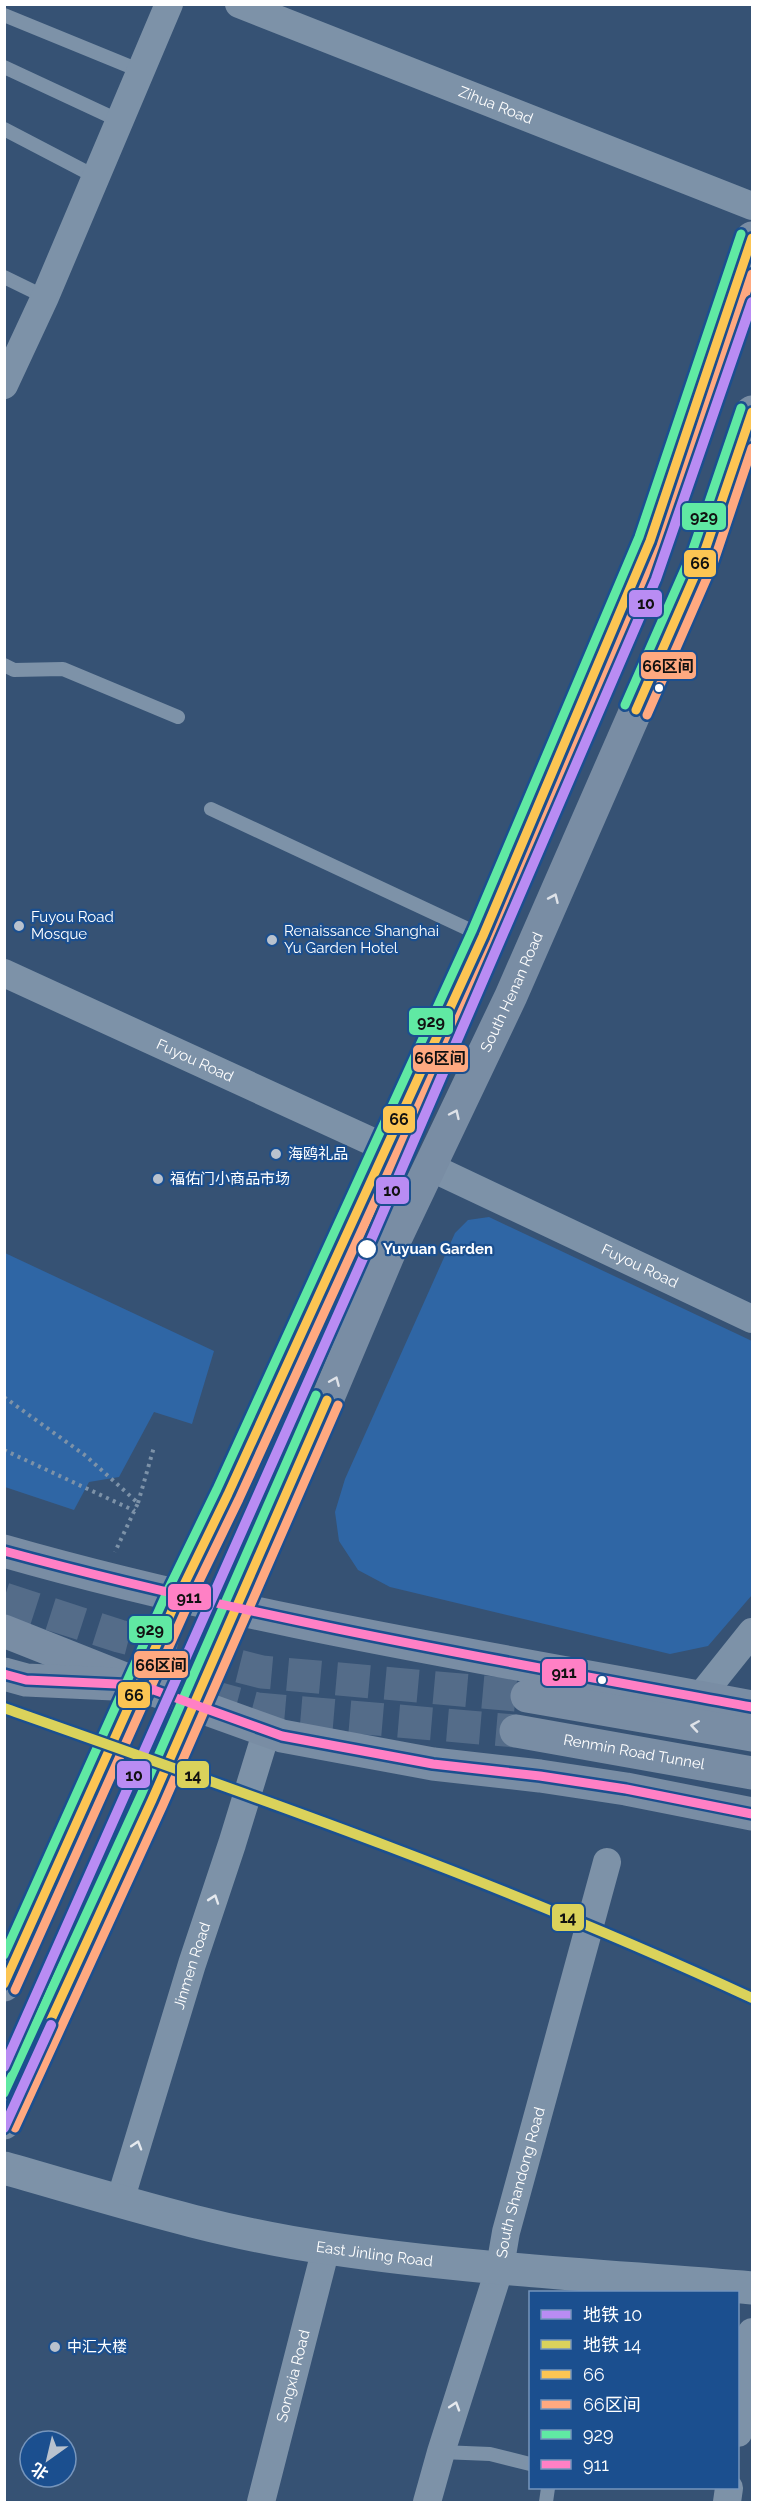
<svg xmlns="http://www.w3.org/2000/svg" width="757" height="2507" font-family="Raleway,'Noto Sans SC',sans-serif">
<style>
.park{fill:#2f66a5}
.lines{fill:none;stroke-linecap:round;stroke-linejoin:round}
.secondary-tunnel{stroke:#546c89;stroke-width:33;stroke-dasharray:33 16;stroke-linecap:butt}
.path{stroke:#7d92a8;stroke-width:4;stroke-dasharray:3 4.5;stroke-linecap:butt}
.service{stroke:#7d92a8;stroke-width:14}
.minor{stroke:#7d92a8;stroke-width:28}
.tertiary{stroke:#7d92a8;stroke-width:33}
.secondary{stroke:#798da4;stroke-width:33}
.bus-1-casing{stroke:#1b4f8f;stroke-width:14}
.bus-2-casing{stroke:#1b4f8f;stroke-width:14}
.bus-3-casing{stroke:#1b4f8f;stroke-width:14}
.bus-4-casing{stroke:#1b4f8f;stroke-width:14}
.bus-1{stroke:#fcc553;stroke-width:9}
.bus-2{stroke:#ffa980;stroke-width:9}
.bus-3{stroke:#60e9a3;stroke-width:9}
.bus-4{stroke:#ff80c5;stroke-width:9}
.metro-1-casing{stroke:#1b4f8f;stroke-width:15}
.metro-2-casing{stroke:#1b4f8f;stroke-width:15}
.metro-1{stroke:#b98cf3;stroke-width:10}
.metro-2{stroke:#dad25b;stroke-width:10}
.oneway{stroke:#dee2e8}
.oneway2{stroke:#e5e9ee}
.bus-dot{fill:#fff;stroke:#1b4f8f;stroke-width:2}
.poi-dot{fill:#b9c2ce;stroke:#1b4f8f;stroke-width:2}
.labels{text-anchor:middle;stroke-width:4.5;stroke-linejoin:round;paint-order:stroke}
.street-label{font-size:15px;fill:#fff;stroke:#1b4f8f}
.poi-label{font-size:15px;fill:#fff;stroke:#1b4f8f;text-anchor:start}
.stop-label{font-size:15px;font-weight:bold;fill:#fff;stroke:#1b4f8f;text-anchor:start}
.line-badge{stroke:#1b4f8f;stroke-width:2}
.pale-badge-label{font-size:16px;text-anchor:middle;font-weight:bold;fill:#111}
</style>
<rect width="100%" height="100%" fill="#365274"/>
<path class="park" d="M489,1217L752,1341V1595L708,1646L670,1654L390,1587L358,1570L339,1541L335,1512L345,1479L455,1233L468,1220Z
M5,1253L214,1351L192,1424L154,1412L119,1477L89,1482L74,1510L5,1487Z"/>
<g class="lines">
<path class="secondary-tunnel" d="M4,1599L119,1636L262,1672L527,1696
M205,1695L257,1709L516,1731"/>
<path class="path" d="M4,1397L86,1456L138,1503L115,1552
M4,1450L135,1511
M138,1503L154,1447"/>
<path class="service" d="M4,15L141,71
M4,67L120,121
M4,129L96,177
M4,277L45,297
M4,665L14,670L63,669L178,717
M211,809L483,936
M441,2452L490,2454L530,2464
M546,2502L548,2488"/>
<g class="minor">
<path id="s1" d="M239,4L752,206"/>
<path d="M4,385L45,297L169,4"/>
<path id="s2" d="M4,973L386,1148"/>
<path id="s3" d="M430,1167L752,1319"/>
<path d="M700,1697L752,1632"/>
<path id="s4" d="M120,2201L192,1964L232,1844L267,1730"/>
<path d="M738,2433L752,2332"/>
<path id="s5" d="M261,2502L326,2248"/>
<path id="s6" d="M427,2502L441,2452L500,2267L506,2232L607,1862"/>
<path d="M727,2502L729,2488"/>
</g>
<path class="tertiary" id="s7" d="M4,2168C110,2198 218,2233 327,2248C467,2269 611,2276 752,2288"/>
<g class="secondary">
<path d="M4,1551C249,1621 503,1660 752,1707"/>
<path d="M4,1631L140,1685L282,1736L433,1764L540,1776L626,1789L752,1814"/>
<path d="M4,1674L26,1680L114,1684"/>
<path d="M527,1696L752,1735"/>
<path id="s8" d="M516,1731L752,1773"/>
<path d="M4,1985L179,1595L228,1494L483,936L650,541L752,238"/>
<path id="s9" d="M4,2123L152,1800L235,1608L279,1514L392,1246L511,996L702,559L752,412"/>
</g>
<g class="bus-1-casing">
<path id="bus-1" d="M636,710L702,559L752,412
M4,1984L179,1595L228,1494L483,936L650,541L752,238
M4,2122L152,1800L327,1400"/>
</g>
<g class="bus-2-casing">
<path id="bus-2" d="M647,715L713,564L752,448
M15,1990L190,1600L239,1499L494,941L661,546L752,274
M15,2128L163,1805L338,1405"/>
</g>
<g class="bus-3-casing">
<path id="bus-3" d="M625,705L691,555L741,408
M4,1955L168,1590L217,1489L472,931L639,537L741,234
M4,2093L141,1795L316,1395"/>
</g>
<g class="bus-4-casing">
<path id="bus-4" d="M4,1551C251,1618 501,1661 752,1707
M4,1674L26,1680L140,1685L282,1736L433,1764L540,1776L626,1789L752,1814"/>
</g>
<use href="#bus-1" class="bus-1"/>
<use href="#bus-2" class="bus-2"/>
<use href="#bus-3" class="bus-3"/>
<use href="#bus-4" class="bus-4"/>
<g class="metro-1-casing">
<path id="metro-1" d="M4,2067L368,1247L656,579L752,302
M4,2128L51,2025"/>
</g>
<g class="metro-2-casing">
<path id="metro-2" d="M4,1708C257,1797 509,1885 752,1998"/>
</g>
<use href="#metro-1" class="metro-1"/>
<use href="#metro-2" class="metro-2"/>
</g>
<defs><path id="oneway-chevron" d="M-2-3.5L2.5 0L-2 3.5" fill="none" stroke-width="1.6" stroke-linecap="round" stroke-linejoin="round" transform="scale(1.5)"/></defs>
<g class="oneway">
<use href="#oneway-chevron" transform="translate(554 898) rotate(-66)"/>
<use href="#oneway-chevron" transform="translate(455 1114) rotate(-65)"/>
<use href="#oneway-chevron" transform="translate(335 1381) rotate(-67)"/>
<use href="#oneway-chevron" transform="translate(695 1726) rotate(-171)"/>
</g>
<g class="oneway2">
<use href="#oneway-chevron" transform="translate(214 1899) rotate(-71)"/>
<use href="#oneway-chevron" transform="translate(137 2145) rotate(-73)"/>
<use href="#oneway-chevron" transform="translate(455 2406) rotate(-72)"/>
</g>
<g class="bus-dot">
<circle cx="659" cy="688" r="5"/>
<circle cx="367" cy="1249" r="10"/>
<circle cx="602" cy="1680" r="5"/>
</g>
<g class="poi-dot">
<circle cx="19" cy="926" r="6"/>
<circle cx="272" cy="940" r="6"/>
<circle cx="276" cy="1154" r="6"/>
<circle cx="158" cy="1179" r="6"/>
<circle cx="55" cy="2347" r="6"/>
</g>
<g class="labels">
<g class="street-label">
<text dy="5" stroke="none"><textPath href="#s1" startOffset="276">Zihua Road</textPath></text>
<text dy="5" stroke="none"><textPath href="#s9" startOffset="1240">South Henan Road</textPath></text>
<text dy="5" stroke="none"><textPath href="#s2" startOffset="210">Fuyou Road</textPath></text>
<text dy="5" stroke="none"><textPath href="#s3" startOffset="232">Fuyou Road</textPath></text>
<text dy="5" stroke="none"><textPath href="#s8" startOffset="120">Renmin Road Tunnel</textPath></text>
<text dy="5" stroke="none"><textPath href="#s4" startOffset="246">Jinmen Road</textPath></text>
<text dy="5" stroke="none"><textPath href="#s6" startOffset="333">South Shandong Road</textPath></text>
<text dy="5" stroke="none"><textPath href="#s7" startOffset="381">East Jinling Road</textPath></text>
<text dy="5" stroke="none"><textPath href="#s5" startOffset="130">Songxia Road</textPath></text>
</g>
<g class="poi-label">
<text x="31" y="922">Fuyou Road<tspan x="31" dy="17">Mosque</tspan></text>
<text x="284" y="936">Renaissance Shanghai<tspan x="284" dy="17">Yu Garden Hotel</tspan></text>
<text x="288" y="1159">海鸥礼品</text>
<text x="170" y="1184">福佑门小商品市场</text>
<text x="67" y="2352">中汇大楼</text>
</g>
<g class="stop-label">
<text x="383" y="1254">Yuyuan Garden</text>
</g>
</g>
<g class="line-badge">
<rect x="681" y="502" width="46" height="29" rx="6" fill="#60e9a3"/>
<rect x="683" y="549" width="34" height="29" rx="6" fill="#fcc553"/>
<rect x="628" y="589" width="35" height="29" rx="6" fill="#b98cf3"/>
<rect x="640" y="651" width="57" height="29" rx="6" fill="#ffa980"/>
<rect x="408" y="1007" width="46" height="29" rx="6" fill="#60e9a3"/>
<rect x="412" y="1044" width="57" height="29" rx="6" fill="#ffa980"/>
<rect x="382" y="1105" width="34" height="29" rx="6" fill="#fcc553"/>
<rect x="375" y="1176" width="35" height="29" rx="6" fill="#b98cf3"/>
<rect x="167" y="1583" width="45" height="28" rx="6" fill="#ff80c5"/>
<rect x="128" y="1615" width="45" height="29" rx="6" fill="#60e9a3"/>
<rect x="133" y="1650" width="56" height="29" rx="6" fill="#ffa980"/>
<rect x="541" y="1658" width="46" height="29" rx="6" fill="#ff80c5"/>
<rect x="117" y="1681" width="34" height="28" rx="6" fill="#fcc553"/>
<rect x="116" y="1760" width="35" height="29" rx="6" fill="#b98cf3"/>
<rect x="176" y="1760" width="34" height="29" rx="6" fill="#dad25b"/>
<rect x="551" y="1903" width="34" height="29" rx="6" fill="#dad25b"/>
</g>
<g class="pale-badge-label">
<text x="704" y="522">929</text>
<text x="700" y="569">66</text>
<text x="646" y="609">10</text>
<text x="668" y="672">66区间</text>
<text x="431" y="1027">929</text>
<text x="440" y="1064">66区间</text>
<text x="399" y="1125">66</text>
<text x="392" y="1196">10</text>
<text x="189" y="1603">911</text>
<text x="150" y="1635">929</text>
<text x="161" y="1671">66区间</text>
<text x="564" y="1678">911</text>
<text x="134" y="1701">66</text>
<text x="134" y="1781">10</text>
<text x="193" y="1781">14</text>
<text x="568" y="1923">14</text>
</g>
<rect width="757" height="2507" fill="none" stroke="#ffffff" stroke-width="12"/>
<rect x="529" y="2291" width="210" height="198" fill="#1b4f8f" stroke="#7695bc" stroke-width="1.5"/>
<rect x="541" y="2310" width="30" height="9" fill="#b98cf3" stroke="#7695bc" stroke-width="1.5"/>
<text x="583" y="2321" font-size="18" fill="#ffffff">地铁 10</text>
<rect x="541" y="2340" width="30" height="9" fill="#dad25b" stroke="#7695bc" stroke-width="1.5"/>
<text x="583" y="2351" font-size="18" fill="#ffffff">地铁 14</text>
<rect x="541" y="2370" width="30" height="9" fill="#fcc553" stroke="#7695bc" stroke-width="1.5"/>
<text x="583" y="2381" font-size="18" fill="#ffffff">66</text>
<rect x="541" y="2400" width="30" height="9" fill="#ffa980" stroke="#7695bc" stroke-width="1.5"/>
<text x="583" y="2411" font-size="18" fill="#ffffff">66区间</text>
<rect x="541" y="2430" width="30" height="9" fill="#60e9a3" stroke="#7695bc" stroke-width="1.5"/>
<text x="583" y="2441" font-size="18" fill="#ffffff">929</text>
<rect x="541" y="2460" width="30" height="9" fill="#ff80c5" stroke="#7695bc" stroke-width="1.5"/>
<text x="583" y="2471" font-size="18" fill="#ffffff">911</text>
<g transform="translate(48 2459) rotate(214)"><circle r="28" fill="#1b4f8f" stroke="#7695bc" stroke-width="1.5"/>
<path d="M0-4.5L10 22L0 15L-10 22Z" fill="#b9c2ce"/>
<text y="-9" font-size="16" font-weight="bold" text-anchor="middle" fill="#ffffff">北</text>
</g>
</svg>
